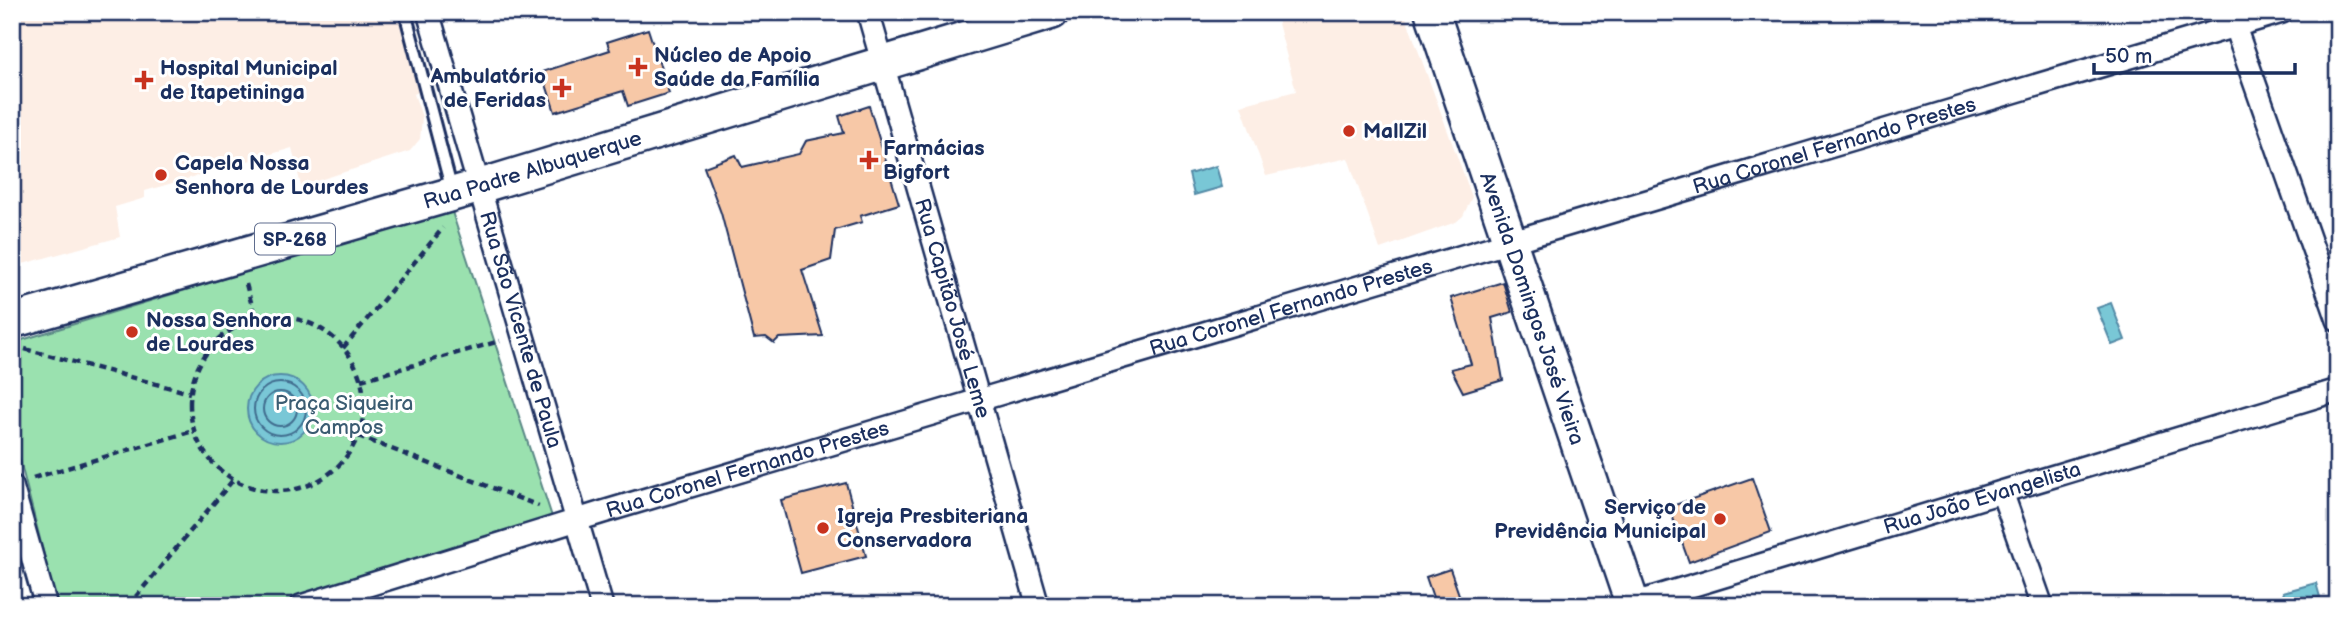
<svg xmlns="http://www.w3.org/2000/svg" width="2350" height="618" font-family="'Balsamiq Sans',sans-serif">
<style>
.built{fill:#fdeee5}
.green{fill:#9ae1af;stroke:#5a8886;stroke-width:2}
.water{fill:#79c7d6;stroke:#538aa6;stroke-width:2}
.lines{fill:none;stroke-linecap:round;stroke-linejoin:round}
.shore{stroke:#416c8e;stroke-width:2}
.building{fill:#f7c8a7;stroke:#1b2f5e;stroke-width:2}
.service-casing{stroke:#1b2f5e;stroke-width:16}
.minor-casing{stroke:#1b2f5e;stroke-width:26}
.primary-casing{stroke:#1b2f5e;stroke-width:38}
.path{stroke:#1b2f5e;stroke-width:4.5;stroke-dasharray:7 5;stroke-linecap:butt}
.service{stroke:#fff;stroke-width:10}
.minor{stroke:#fff;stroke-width:21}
.primary{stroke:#fff;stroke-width:33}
.poi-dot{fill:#c8321e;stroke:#fff;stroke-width:2.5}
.labels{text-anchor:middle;stroke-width:6;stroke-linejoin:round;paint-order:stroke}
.shield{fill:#fff;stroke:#5f6d8e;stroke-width:2}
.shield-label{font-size:19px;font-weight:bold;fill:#1b2f5e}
.poi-label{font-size:21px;font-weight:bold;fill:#1b2f5e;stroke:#fff;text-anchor:start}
.street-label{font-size:21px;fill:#1b2f5e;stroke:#fff}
.park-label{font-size:21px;fill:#3b5c72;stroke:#fff}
</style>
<rect width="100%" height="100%" fill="#fff"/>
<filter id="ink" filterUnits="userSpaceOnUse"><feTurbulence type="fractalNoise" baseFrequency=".0143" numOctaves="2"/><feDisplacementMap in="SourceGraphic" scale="14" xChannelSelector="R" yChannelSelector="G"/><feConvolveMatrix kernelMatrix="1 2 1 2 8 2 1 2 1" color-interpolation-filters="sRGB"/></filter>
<g filter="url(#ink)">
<path class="built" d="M12,12H411L431,86L414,94L422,117L420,139L410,151L301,186L292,148L145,191V198L115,207L120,237L12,267Z
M1275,12H1404L1472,197L1463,216L1456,222L1380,249L1348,158L1266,176L1241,105L1296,91Z"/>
<path class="green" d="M451,209L555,526L281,606H57L12,429V343Z"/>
<path class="water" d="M1216,166L1222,187L1194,195L1189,174Z
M2111,303L2125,340L2112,345L2097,308Z
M247 409a33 33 0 1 1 66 0a33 33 0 1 1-66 0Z
M2316,583L2320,597L2287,606L2283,592Z"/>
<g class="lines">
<path class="shore" d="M254 409a26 26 0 1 1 52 0a26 26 0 1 1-52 0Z
M263 409a17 17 0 1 1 34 0a17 17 0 1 1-34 0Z"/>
</g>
<path class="building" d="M648,29L669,93L628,106L623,91L555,112L542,72L610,50L607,42Z
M869,106L899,204L860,216L862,222L835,230L831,260L802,270L823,336L779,338L774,343L766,337L754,338L721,213L704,167L736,155L742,167L799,154L806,141L844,133L839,116Z
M1503,282L1512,312L1492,318L1503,380L1463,392L1451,369L1471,364L1451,298Z
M1752,478L1771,532L1689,562L1669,507Z
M846,483L866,556L801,573L781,500Z
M1450,569L1463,606H1436L1426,577Z"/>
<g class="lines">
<g class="service-casing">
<path id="service" d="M405,12L452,191"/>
</g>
<g class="minor-casing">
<g id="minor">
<path id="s1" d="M428,12L602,606"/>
<path id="s2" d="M868,12L1038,606"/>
<path d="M2235,27L2338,320"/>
<path d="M12,486L46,606"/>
<path d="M2002,492L2042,606"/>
<path id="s3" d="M301,606L603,512L2282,12"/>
<path id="s4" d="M1625,606L2338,390"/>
</g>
</g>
<g class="primary-casing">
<g id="primary">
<path id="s5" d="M1432,12L1633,606"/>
<path id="s6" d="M12,321L477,187L1052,12"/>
</g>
</g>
<path class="path" d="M246,284L256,320
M190 404a87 87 0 1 1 174 0a87 87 0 1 1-174 0Z
M343,348L443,228
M25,349L190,393
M361,380L500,341
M358,436L539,506
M33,478L193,431
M128,606L233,480"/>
<use href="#service" class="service"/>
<use href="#minor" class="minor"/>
<use href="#primary" class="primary"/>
</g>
</g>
<g class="poi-dot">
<path d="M634.5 56.5h7v7h7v7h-7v7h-7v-7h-7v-7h7z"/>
<path d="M140.5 69.5h7v7h7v7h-7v7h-7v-7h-7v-7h7z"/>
<path d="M558.5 77.5h7v7h7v7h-7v7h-7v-7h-7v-7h7z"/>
<circle cx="1349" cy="131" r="7"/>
<path d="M865.5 149.5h7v7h7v7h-7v7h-7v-7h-7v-7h7z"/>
<circle cx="161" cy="175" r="7"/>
<circle cx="132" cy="332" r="7"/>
<circle cx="1720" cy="519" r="7"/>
<circle cx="823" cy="528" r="7"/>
</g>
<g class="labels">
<rect class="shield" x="255" y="223.5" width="80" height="31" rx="5"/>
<g class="shield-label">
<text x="295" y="246">SP-268</text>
</g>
<g class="poi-label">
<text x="654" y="62">Núcleo de Apoio<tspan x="654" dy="24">Saúde da Família</tspan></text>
<text x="160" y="75">Hospital Municipal<tspan x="160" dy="24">de Itapetininga</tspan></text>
<text x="546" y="83" text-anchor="end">Ambulatório<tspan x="546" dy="24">de Feridas</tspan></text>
<text x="1363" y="138">MallZil</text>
<text x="883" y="155">Farmácias<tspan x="883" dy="24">Bigfort</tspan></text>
<text x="175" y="170">Capela Nossa<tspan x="175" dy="24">Senhora de Lourdes</tspan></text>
<text x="146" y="327">Nossa Senhora<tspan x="146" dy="24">de Lourdes</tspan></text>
<text x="1706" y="514" text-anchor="end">Serviço de<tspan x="1706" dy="24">Previdência Municipal</tspan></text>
<text x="837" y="523">Igreja Presbiteriana<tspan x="837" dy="24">Conservadora</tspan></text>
</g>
<g class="street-label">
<text dy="7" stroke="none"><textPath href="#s3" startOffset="1601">Rua Coronel Fernando Prestes</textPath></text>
<text dy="7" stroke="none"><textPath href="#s6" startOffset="542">Rua Padre Albuquerque</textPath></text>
<text dy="7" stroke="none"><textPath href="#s3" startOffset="1034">Rua Coronel Fernando Prestes</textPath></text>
<text dy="7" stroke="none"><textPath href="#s2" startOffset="308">Rua Capitão José Leme</textPath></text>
<text dy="7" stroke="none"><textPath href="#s5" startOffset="313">Avenida Domingos José Vieira</textPath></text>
<text dy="7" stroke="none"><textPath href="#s1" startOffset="331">Rua São Vicente de Paula</textPath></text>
<text dy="7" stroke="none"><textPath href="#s3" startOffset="467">Rua Coronel Fernando Prestes</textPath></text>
<text dy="7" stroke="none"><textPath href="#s4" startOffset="373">Rua João Evangelista</textPath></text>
</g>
<g class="park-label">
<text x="344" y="410">Praça Siqueira<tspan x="344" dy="24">Campos</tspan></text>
</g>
</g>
<rect width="2350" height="618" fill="none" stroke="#fff" stroke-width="42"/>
<rect x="21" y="21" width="2308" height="576" fill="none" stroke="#1b2f5e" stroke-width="2.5" filter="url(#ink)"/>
<path d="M2094 63v10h201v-10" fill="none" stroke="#1b2f5e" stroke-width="3.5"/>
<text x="2105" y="63" font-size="21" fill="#1b2f5e" stroke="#ffffff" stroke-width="5" paint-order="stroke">50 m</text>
</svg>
